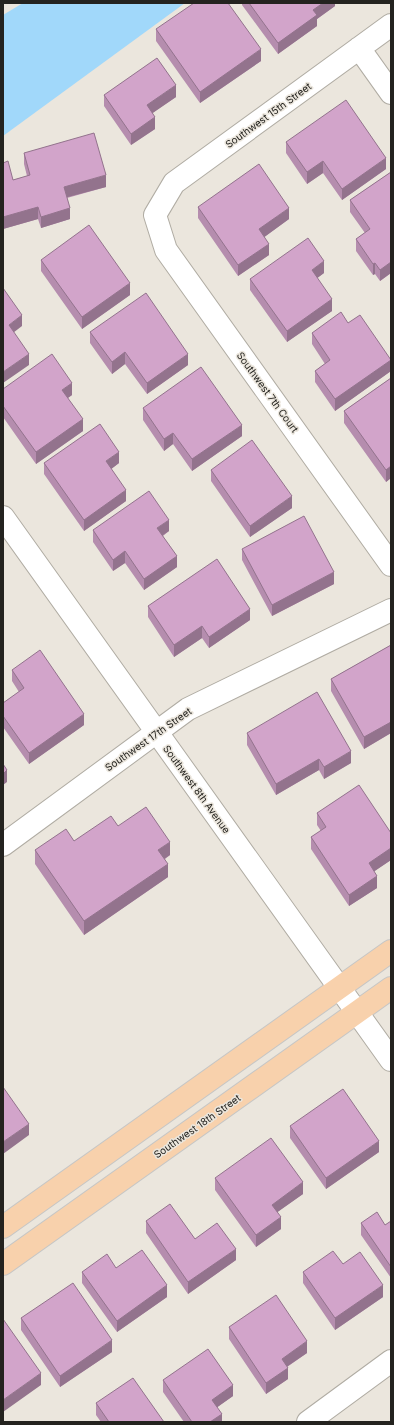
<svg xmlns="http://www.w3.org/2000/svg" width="394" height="1425" font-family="Inter,sans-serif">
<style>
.water{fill:#a1d8fa}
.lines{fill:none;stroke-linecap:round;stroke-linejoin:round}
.minor-casing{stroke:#b0aca3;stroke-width:24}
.major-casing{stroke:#c6c6c5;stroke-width:24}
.minor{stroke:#fff;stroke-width:22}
.major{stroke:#f8d1ac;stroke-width:22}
.wall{fill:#b58dae}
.shaded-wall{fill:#93738d}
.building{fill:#d2a4ca;stroke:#93738d}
.labels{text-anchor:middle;stroke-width:3;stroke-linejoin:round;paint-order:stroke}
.street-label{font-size:10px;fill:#24231f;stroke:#ebe6dd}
</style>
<rect width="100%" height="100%" fill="#ebe6dd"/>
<path class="water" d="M23,3H185L3,136V15Z"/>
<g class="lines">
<g class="minor-casing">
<path id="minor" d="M391,25L174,183L155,215L166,250L391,565
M359,48L391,93
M3,517L391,1060
M3,845L188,709L391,610
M308,1422L391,1361"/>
</g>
<g class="major-casing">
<path id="major" d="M3,1227L391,951
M3,1264L391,988"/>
</g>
<use href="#minor" class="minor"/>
<use href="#major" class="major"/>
</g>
<path class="wall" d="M242,3H335V6L317,19V26L278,54L242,5Z
M156,29L261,61L200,103L156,41Z
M104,95L176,97L152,113L155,129L131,145L104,106Z
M286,142L386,169L342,200L323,173L307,184L286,153Z
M24,153L106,187L67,198L70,219L41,228L38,219L3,229V163L13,180L27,176L24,164Z
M391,172V273L380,281L375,274L373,275L356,251V239L365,233L350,212V200Z
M198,207L289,219L264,237L269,255L238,276L198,218Z
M41,260L130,295L82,329L41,271Z
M324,273L317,278L332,311L287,342L250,290V279Z
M348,323L391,360V371L335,411L315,382V371L325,364L312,344V333Z
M90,332L188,365L147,394L125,364L112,374L90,343Z
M391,378V478L386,482L344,423V411Z
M3,389L72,395L68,398L83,431L36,464L3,417Z
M143,408L242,436L192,471L173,444L164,451L143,420Z
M44,463H119L111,469L126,501L84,531L44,474Z
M211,470L292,508L250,537L211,481Z
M93,530L169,531L163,536L177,567L144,590L125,563L113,571L93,542Z
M242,549L334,584L272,616L242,560Z
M148,606L250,620L209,648L202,638L174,657L148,617Z
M391,645V733L364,749L331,691V679Z
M12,670L84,725L29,764L3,727V703L19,692L12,681Z
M247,733L351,763L324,779L319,770L276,795L247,745Z
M317,813L391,833V860L374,871L377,888L349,906L311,849V837L321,831L317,825Z
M118,826L170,855L165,859L168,877L84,935L35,864V850L74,841Z
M290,1126L379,1152L326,1189L290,1138Z
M215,1178L303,1194L277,1212L281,1229L256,1247L215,1190Z
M146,1221L236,1260L188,1294L146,1233Z
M391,1221V1278L361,1235V1223L385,1225Z
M116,1268L167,1297L117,1332L82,1283V1272Z
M303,1272L383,1297L335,1330L303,1283Z
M21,1318L112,1352L60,1387L21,1330Z
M229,1327L307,1353L287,1367L288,1379L266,1394L229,1339Z
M163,1380L233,1396L217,1407L222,1422H184L163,1392Z
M96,1403L164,1422H101L96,1415Z"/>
<path class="shaded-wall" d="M323,3H335V6L317,19V26L278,54V43L313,10Z
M261,49V61L200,103V92Z
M176,85V97L147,117V105Z
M155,117V129L131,145V134Z
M386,158V169L342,200V189Z
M323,161V173L307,184V172Z
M106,175V187L64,198V187Z
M38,207V219L3,229V217Z
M70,208V219L41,228V217Z
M289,208V219L259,241V229Z
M269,244V255L238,276V265Z
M324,261V273L312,282V270Z
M391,262V273L380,281V270Z
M375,263V274L373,275V264Z
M130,283V295L82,329V317Z
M332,299V311L287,342V331Z
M22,315V326L9,336V325Z
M125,352V364L112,374V362Z
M29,354V365L3,383V372Z
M188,354V365L147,394V383Z
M391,360V371L335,411V399Z
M72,383V395L62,402V390Z
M83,419V431L36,464V452Z
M242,425V436L192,471V459Z
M173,433V444L164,451V439Z
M119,452V463L106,473V461Z
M391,466V478L386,482V470Z
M126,490V501L84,531V520Z
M292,496V508L250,537V526Z
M169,520V531L157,539V528Z
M125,551V563L113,571V560Z
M177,556V567L144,590V579Z
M334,572V584L272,616V605Z
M250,609V620L209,648V637Z
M202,626V638L174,657V645Z
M84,714V725L29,764V753Z
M391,722V733L364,749V737Z
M351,751V763L324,779V767Z
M319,759V770L276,795V784Z
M7,770V782L3,785V774Z
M170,842V855L158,863V850Z
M391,848V860L369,875V863Z
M168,864V877L84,935V921Z
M377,876V888L349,906V895Z
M29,1124V1135L3,1154V1142Z
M379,1141V1152L326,1189V1178Z
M303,1182V1194L272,1216V1205Z
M281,1217V1229L256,1247V1235Z
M236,1249V1260L188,1294V1282Z
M167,1285V1297L117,1332V1321Z
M383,1285V1297L335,1330V1318Z
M112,1340V1352L60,1387V1376Z
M307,1341V1353L282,1370V1359Z
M288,1368V1379L266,1394V1383Z
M41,1373V1385L3,1412V1400Z
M233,1385V1396L212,1411V1400Z
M222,1414V1422H210Z"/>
<path class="building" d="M194,3H228L261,49L200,92L156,29Z
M249,3H323L313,10L317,15L278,43Z
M157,58L176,85L147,105L155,117L131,134L104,95Z
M346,100L386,158L342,189L323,161L307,172L286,142Z
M94,133L106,175L64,187L70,208L41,217L38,207L3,217V163L8,161L13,180L30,175L24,153Z
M259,164L289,208L259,229L269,244L238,265L198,207Z
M391,172V262L380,270L375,263L373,264L356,239L370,229L350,200Z
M89,225L130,283L82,317L41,260Z
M308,238L324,261L312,270L332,299L287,331L250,279Z
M3,288L22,315L9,325L29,354L3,372Z
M146,293L188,354L147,383L125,352L112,362L90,332Z
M341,312L348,323L360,315L391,360L335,399L315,371L330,360L312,333Z
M52,354L72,383L62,390L83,419L36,452L3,406V389Z
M201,367L242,425L192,459L173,433L164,439L143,408Z
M391,378V466L386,470L344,411Z
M100,424L119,452L106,461L126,490L84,520L44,463Z
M252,440L292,496L250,526L211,470Z
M149,491L169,520L157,528L177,556L144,579L125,551L113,560L93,530Z
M304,516L334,572L272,605L242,549Z
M217,559L250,609L209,637L202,626L174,645L148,606Z
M391,645V722L364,737L331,679Z
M40,650L84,714L29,753L3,716V703L24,688L12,670Z
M317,692L351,751L324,767L319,759L276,784L247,733Z
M3,764L7,770L3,774Z
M359,785L391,833V848L369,863L377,876L349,895L311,837L326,827L317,813Z
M146,807L170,842L158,850L168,864L84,921L35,850L66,829L74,841L111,816L118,826Z
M3,1087L29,1124L3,1142Z
M343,1089L379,1141L326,1178L290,1126Z
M271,1138L303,1182L272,1205L281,1217L256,1235L215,1178Z
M170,1204L195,1239L217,1223L236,1249L188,1282L146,1221Z
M377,1212L385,1225L391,1221V1267L361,1223Z
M142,1250L167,1285L117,1321L82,1272L107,1254L116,1268Z
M333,1251L343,1264L360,1252L383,1285L335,1318L303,1272Z
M73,1283L112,1340L60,1376L21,1318Z
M276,1295L307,1341L282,1359L288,1368L266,1383L229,1327Z
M3,1319L41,1373L3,1400Z
M208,1349L233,1385L212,1400L222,1414L210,1422H192L163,1380Z
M133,1378L164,1422H109L96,1403Z"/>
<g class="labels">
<g class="street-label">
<text transform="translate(268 115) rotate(-36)" y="4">Southwest 15th Street</text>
<text transform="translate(268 392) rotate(54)" y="4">Southwest 7th Court</text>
<text transform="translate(148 739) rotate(-35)" y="4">Southwest 17th Street</text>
<text transform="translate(197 789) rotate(54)" y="4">Southwest 8th Avenue</text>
<text transform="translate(197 1126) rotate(-35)" y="4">Southwest 18th Street</text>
</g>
</g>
<rect width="394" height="1425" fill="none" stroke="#24231f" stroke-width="8"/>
</svg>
